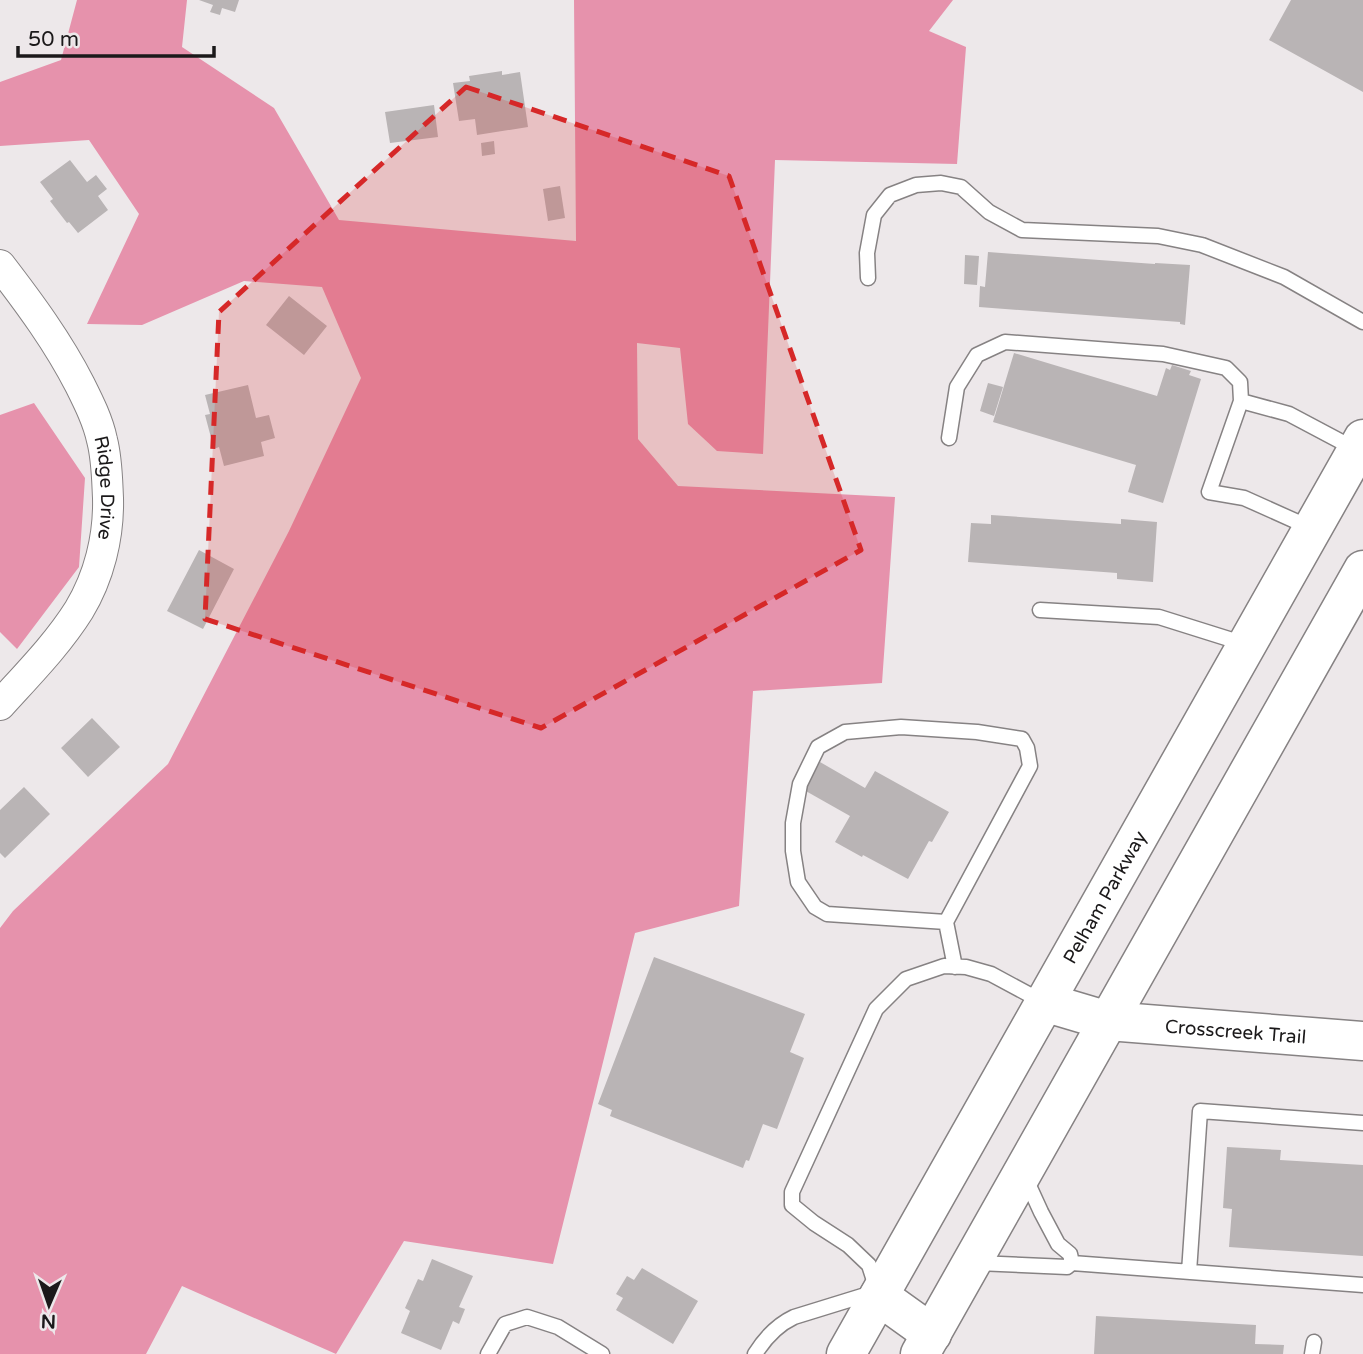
<svg xmlns="http://www.w3.org/2000/svg" width="1363" height="1354" font-family="'Varela Round',sans-serif">
<style>
.forest{fill:#e692ac}
.building{fill:#b9b4b5}
.lines{fill:none;stroke-linecap:round;stroke-linejoin:round}
.lane-casing{stroke:#868283;stroke-width:17}
.street-casing{stroke:#868283;stroke-width:32}
.secondary-casing{stroke:#868283;stroke-width:41}
.primary-casing{stroke:#868283;stroke-width:41}
.lane{stroke:#fff;stroke-width:14}
.street{stroke:#fff;stroke-width:30}
.secondary{stroke:#fff;stroke-width:38}
.primary{stroke:#fff;stroke-width:38}
.marked{fill:#d62828;fill-opacity:0.2;stroke:#d62828;stroke-width:5;stroke-dasharray:14 9;stroke-linejoin:round}
.labels{text-anchor:middle;stroke-width:5;stroke-linejoin:round;paint-order:stroke}
.street-label{font-size:19px;fill:#1b191a;stroke:#ede8ea}
</style>
<rect width="100%" height="100%" fill="#ede8ea"/>
<path class="forest" d="M77,0H187L182,47L274,108L339,220L576,241L574,0H953L929,31L966,47L957,164L775,160L763,454L717,451L688,424L680,348L637,343L638,439L678,486L895,497L882,683L753,691L739,906L635,933L553,1264L404,1241L336,1354L182,1286L146,1354H0V928L13,911L168,764L289,531L361,378L322,287L244,281L142,325L87,324L139,214L89,140L0,146V82L61,60Z
M34,403L85,478L79,567L17,649L0,632V415Z"/>
<path class="building" d="M199,0H239L235,12L222,8L220,15L210,12L213,5Z
M1291,0H1363V92L1269,40Z
M502,71V75L520,72L528,127L477,135L475,119L459,121L453,83L470,81L469,76Z
M434,105L438,137L390,143L385,112Z
M494,141L495,154L482,156L481,143Z
M70,160L87,182L96,175L107,189L98,196L108,210L78,233L69,222L67,223L50,201L53,199L40,182Z
M560,186L565,218L548,221L543,189Z
M988,252L1155,264V263L1190,265L1185,325L1180,324V322L979,307L980,286L985,287Z
M965,255L979,256L977,285L964,284Z
M289,296L327,326L304,355L266,325Z
M1014,353L1157,396L1166,368L1170,370L1172,365L1191,371L1189,375L1201,379L1163,503L1128,492L1136,465L993,422Z
M988,383L1003,387L994,416L980,411Z
M248,385L256,418L269,415L275,438L261,442L264,456L224,466L219,447L214,449L205,415L210,414L205,395Z
M991,515L1121,524V519L1157,522L1153,582L1117,579V573L968,562L971,523L991,524Z
M199,550L234,569L203,629L167,611Z
M92,718L120,747L88,777L61,748Z
M820,762L865,788L875,771L949,812L932,842L929,841L908,879L863,855L862,857L835,842L850,816L804,790Z
M24,787L50,814L5,858L0,853V810Z
M654,957L805,1014L790,1052L804,1058L777,1129L763,1124L749,1161L746,1160L743,1168L610,1116L612,1110L598,1104Z
M1227,1147L1281,1150L1280,1160L1363,1165V1256L1229,1247L1232,1209L1223,1208Z
M432,1259L473,1276L459,1307L465,1309L459,1324L453,1321L441,1350L401,1333L410,1311L405,1308L418,1279L423,1281Z
M642,1268L698,1301L673,1344L616,1310L623,1298L616,1294L627,1276L634,1280Z
M1096,1316L1256,1325L1255,1344L1284,1345L1283,1354H1094Z"/>
<g class="lines">
<g class="lane-casing">
<path id="lane" d="M868,278L867,253L874,215L890,195L916,185L941,183L961,187L989,212L1022,230L1158,236L1202,245L1284,277L1363,322
M949,438L957,387L977,355L1005,342L1163,354L1226,368L1240,382L1241,401
M1311,528L1244,498L1209,492L1241,401L1289,414L1355,449
M1040,610L1159,617L1245,644
M946,922L827,914L815,907L798,882L793,851V823L800,784L818,747L845,732L901,727L977,732L1022,739L1027,748L1030,766L946,922L955,967
M977,1263L1067,1267L1072,1263L1070,1254L1058,1244L1041,1212L1025,1177
M1072,1263L1363,1285
M1189,1272L1200,1111L1363,1123
M488,1354L505,1324L527,1317L558,1327L602,1354
M755,1354C765,1338 777,1325 794,1317L862,1296H879L869,1265L848,1245L814,1223L792,1205V1192L876,1009L906,979L944,966L966,967L991,974L1043,1002
M1312,1354L1314,1342"/>
</g>
<g class="street-casing">
<g id="street">
<path id="s1" d="M0,265C30,304 58,342 80,385C89,403 98,421 102,440C107,459 107,478 108,498C109,537 99,577 79,610C57,645 27,675 0,705"/>
</g>
</g>
<g class="secondary-casing">
<g id="secondary">
<path id="s2" d="M1108,1021L1363,1041"/>
</g>
</g>
<g class="primary-casing">
<g id="primary">
<path d="M1044,1002L1108,1021"/>
<path d="M879,1296L932,1334"/>
<path id="s3" d="M846,1354L1363,439"/>
<path d="M920,1354L1363,570"/>
</g>
</g>
<use href="#lane" class="lane"/>
<use href="#street" class="street"/>
<use href="#secondary" class="secondary"/>
<use href="#primary" class="primary"/>
</g>
<path class="marked" d="M466,87L729,176L861,550L541,728L205,619L219,312Z"/>
<g class="labels">
<g class="street-label">
<text dy="7" stroke="none"><textPath href="#s1" startOffset="252">Ridge Drive</textPath></text>
<text dy="7" stroke="none"><textPath href="#s3" startOffset="525">Pelham Parkway</textPath></text>
<text dy="7" stroke="none"><textPath href="#s2" startOffset="128">Crosscreek Trail</textPath></text>
</g>
</g>
<g transform="translate(49 1305) rotate(182)" stroke="#ede8ea" stroke-width="5" paint-order="stroke">
<path d="M0-5L12 26L0 18L-12 26Z" fill="#1b191a"/>
<text y="-10" font-size="19" font-weight="bold" text-anchor="middle" fill="#1b191a">N</text>
</g>
<path d="M18 46v10h196v-10" fill="none" stroke="#1b191a" stroke-width="3.5"/>
<text x="28" y="46" font-size="21" fill="#1b191a" stroke="#ede8ea" stroke-width="5" paint-order="stroke">50 m</text>
</svg>
